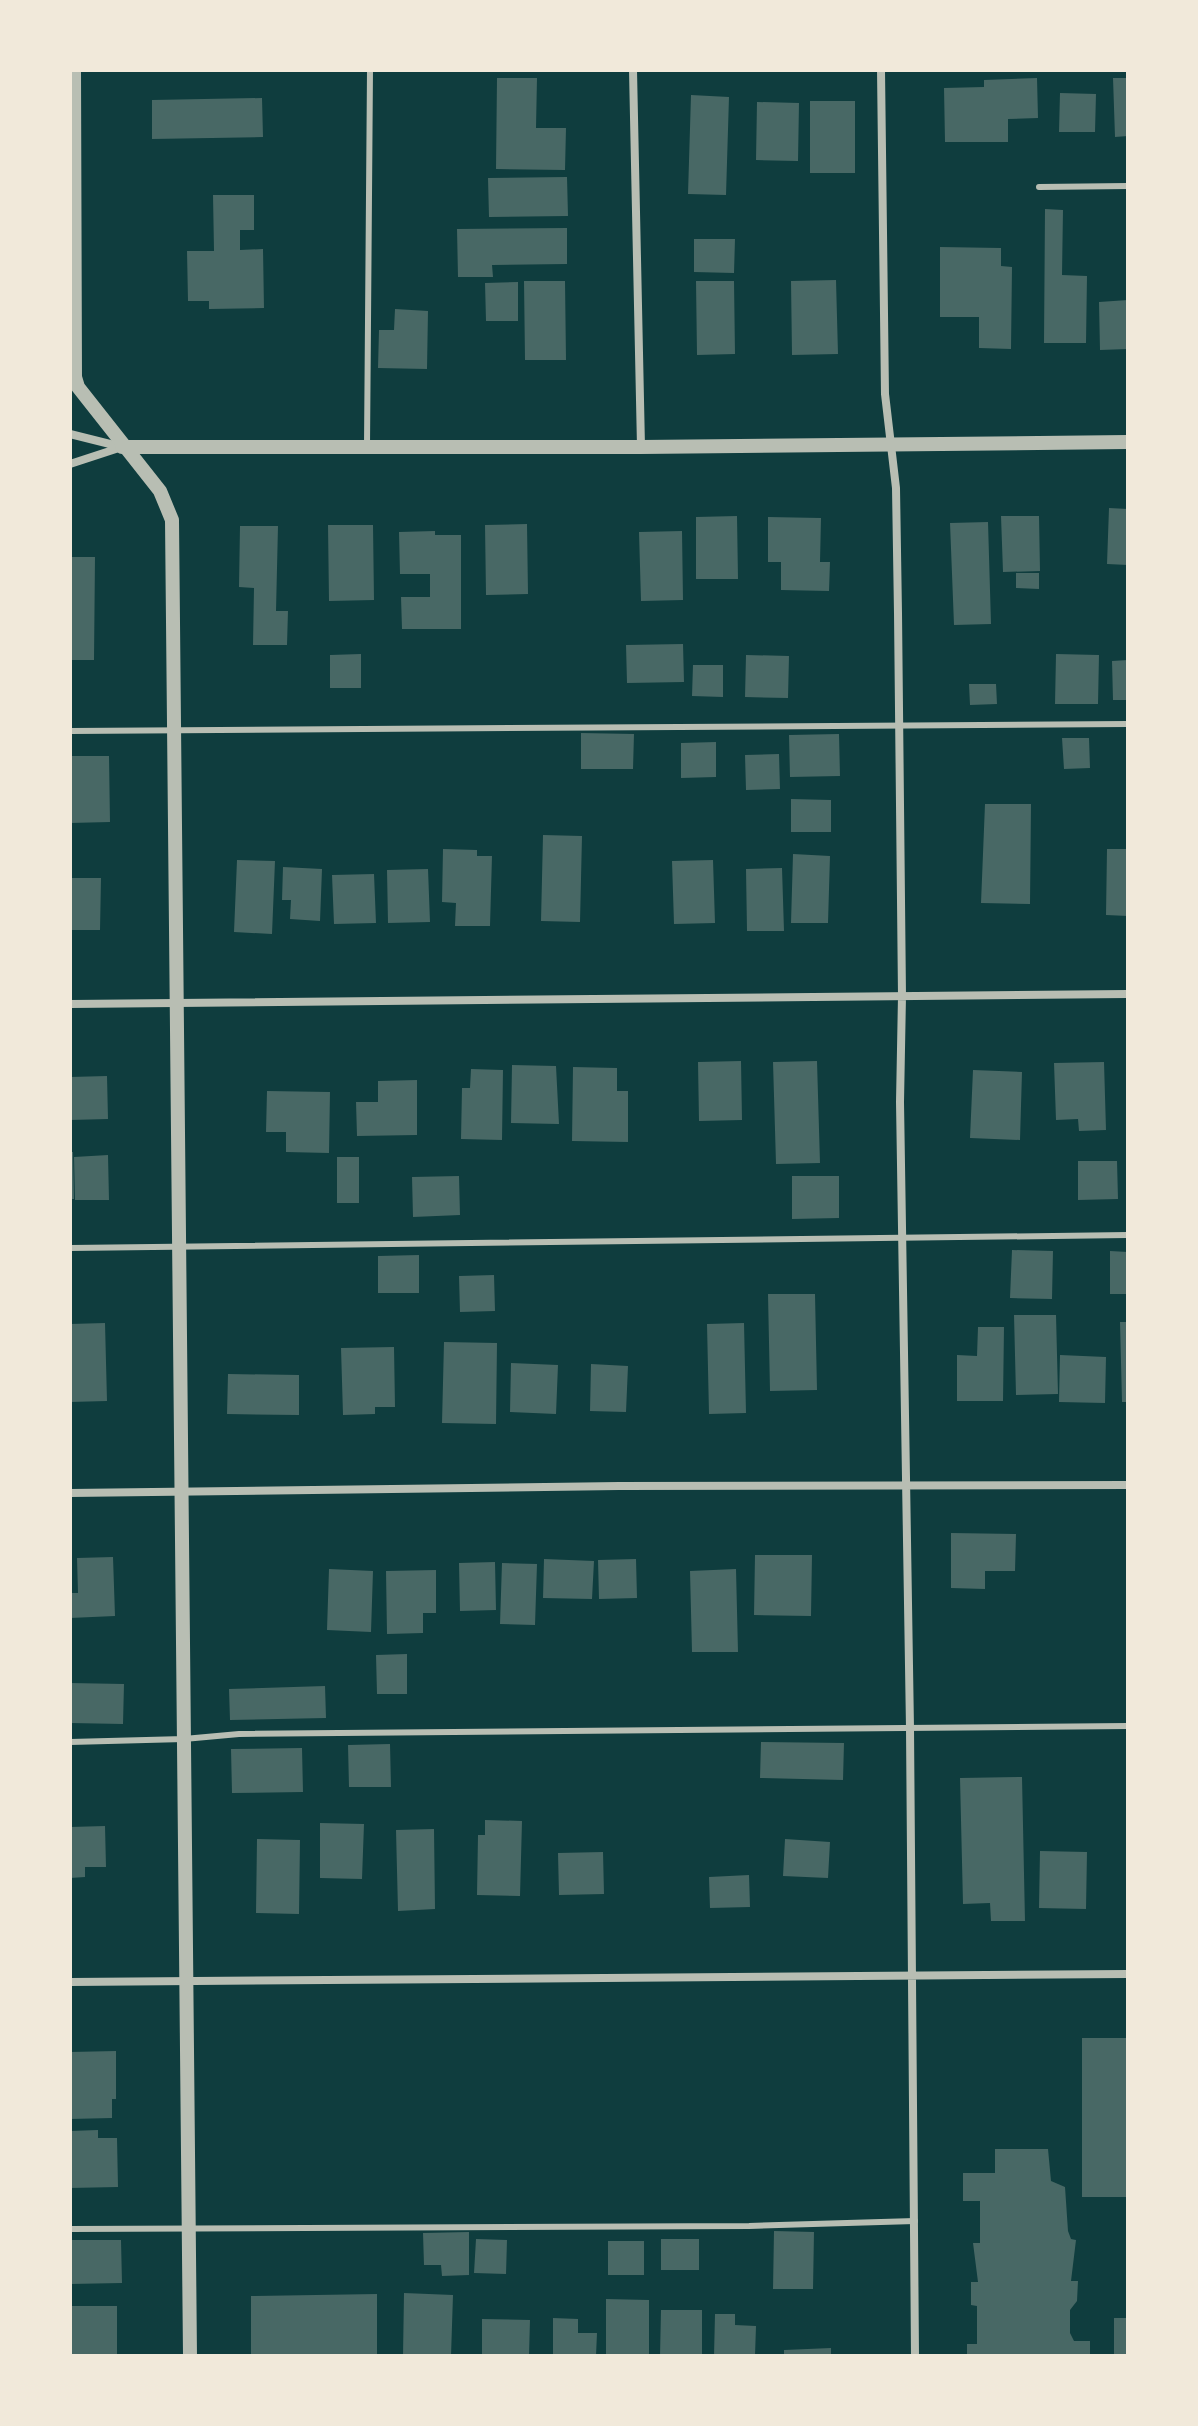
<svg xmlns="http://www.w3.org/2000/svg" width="1198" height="2426" font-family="Jost,sans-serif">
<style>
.building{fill:#486865}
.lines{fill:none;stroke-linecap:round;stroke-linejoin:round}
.service{stroke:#b8beb3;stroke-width:6}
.minor{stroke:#b8beb3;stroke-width:8}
.tertiary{stroke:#b8beb3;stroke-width:14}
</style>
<rect width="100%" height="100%" fill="#0f3d3e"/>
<path class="building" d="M497,78H537L536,128H566L565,170L496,169Z
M1037,78L1038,118L1008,119V142H945L944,88L984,87V80Z
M1113,78H1128V136L1115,137Z
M1060,93L1096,94L1095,132H1059Z
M691,95L729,97L726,195L688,194Z
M262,98L263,137L152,139V100Z
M810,101H855V173H810Z
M757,102L799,103L798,161L756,160Z
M567,177L568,216L489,217L488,178Z
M213,195H254V230H240V250L263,249L264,308L209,309V301H188L187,251H214Z
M1045,209L1063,210L1062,275L1087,276L1086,343H1044Z
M567,228V264L492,265L493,277H458L457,229Z
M694,239H735L734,273L694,272Z
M940,247L1001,248V266L1012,267L1011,349L979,348V317H940Z
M836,280L838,354L792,355L791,281Z
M524,281H565L566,360H525Z
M696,281H734L735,354L697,355Z
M518,282V321H486L485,283Z
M1128,300V349L1100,350L1099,302Z
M395,309L428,311L427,369L378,368L379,330H394Z
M1109,508L1128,509V565L1107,564Z
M737,516L738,579H696V517Z
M1001,516H1039L1040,571L1003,572Z
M768,517L821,518L820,562H830L829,591L781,590V562H768Z
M988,522L991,624L954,625L950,523Z
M527,524L528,594L486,595L485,525Z
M328,525H373L374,600L329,601Z
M240,526H278L276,611H288L287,645H253L254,588L239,587Z
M435,531V535H461V629H402L401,597H430V574H400L399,532Z
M682,531L683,600L641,601L639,532Z
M70,557H95L94,660H70Z
M1016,573H1039V589L1016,588Z
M683,644L684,682L627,683L626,645Z
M361,654V688H330V655Z
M1056,654L1099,655L1098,704H1055Z
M746,655L789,656L788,698L745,697Z
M1128,660V700H1113L1112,661Z
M693,665H723V697L692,696Z
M969,684H996L997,704L970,705Z
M581,733L634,734L633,769H581Z
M839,734L840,776L790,777L789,735Z
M1062,738H1089L1090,768L1064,769Z
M716,742V777L681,778V743Z
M779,754L780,789L746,790L745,755Z
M70,756H109L110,822L70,823Z
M791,799L831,800V832H791Z
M985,804H1031L1030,904L981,903Z
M543,835L582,836L580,922L541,921Z
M443,849L477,850V856H492L490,926H455L456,903L442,902Z
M1107,849H1128V916L1106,915Z
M793,854L830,856L828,923H791Z
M237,860L275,861L272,934L234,932Z
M713,860L715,923L674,924L672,861Z
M283,867L322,869L320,921L290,919L291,900H282Z
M782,868L784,931H747L746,869Z
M428,869L430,922L388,923L387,870Z
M374,874L376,923L334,924L332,875Z
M70,878H101L100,930H70Z
M741,1061L742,1120L699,1121L698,1062Z
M817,1061L820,1163L776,1164L773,1062Z
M1104,1062L1106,1130L1079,1131L1078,1119L1056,1120L1054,1063Z
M512,1065L556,1066L559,1124L511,1123Z
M573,1067L617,1068V1091H628V1142L572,1141Z
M471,1069L503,1070L502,1140L461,1139L462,1088H470Z
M973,1070L1022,1072L1020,1140L970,1138Z
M107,1076L108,1119L70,1120V1077Z
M417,1080V1135L357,1136L356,1102H378V1081Z
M267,1091L330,1092L329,1153L286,1152V1132H266Z
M70,1152H73L74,1199H70Z
M108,1155L109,1200H75L74,1157Z
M337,1157H359V1203H337Z
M1078,1161H1117L1118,1199L1078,1200Z
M459,1176L460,1215L413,1217L412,1177Z
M792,1176H839V1218L792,1219Z
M1012,1250L1053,1251L1052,1299L1010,1298Z
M1110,1251L1128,1252V1294H1110Z
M419,1255V1293H378V1256Z
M494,1275L495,1311L460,1312L459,1276Z
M768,1294H815L817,1390L770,1391Z
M1014,1315H1056L1058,1394L1016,1395Z
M1120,1322H1128V1402H1122Z
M105,1323L107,1401L70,1402V1324Z
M744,1323L746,1413L709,1414L707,1324Z
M978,1327H1004L1003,1401H957V1355L977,1356Z
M444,1342L497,1343L496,1424L442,1423Z
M394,1347L395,1407H375V1414L343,1415L341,1348Z
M1060,1355L1106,1357L1105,1403L1059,1402Z
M511,1363L558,1365L556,1414L510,1412Z
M591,1364L628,1366L626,1412L590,1411Z
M228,1374L299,1375V1415L227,1414Z
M951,1533L1016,1534L1015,1571H985V1589L951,1588Z
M755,1555H812L811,1616L754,1615Z
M113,1557L115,1616L70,1618V1593H78L77,1558Z
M544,1559L594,1561L592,1599L543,1598Z
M636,1559L637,1598L599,1599L598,1560Z
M495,1562L496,1610L460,1611L459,1563Z
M502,1563L537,1564L535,1625L500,1624Z
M329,1569L373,1571L371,1632L327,1630Z
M736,1569L738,1652H692L690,1571Z
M436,1570V1613H423V1633L387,1634L386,1571Z
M407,1654V1694H377L376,1655Z
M70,1683L124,1684L123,1724L70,1723Z
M325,1686L326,1718L230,1720L229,1689Z
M761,1742L844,1743L843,1780L760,1778Z
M390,1744L391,1787H349L348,1745Z
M302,1748L303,1792L232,1793L231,1749Z
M1022,1777L1025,1921H991L990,1903L963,1904L960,1778Z
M485,1820L522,1821L520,1896L477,1895L478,1835H485Z
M320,1823L364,1824L362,1879L320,1878Z
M105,1826L106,1867H85V1877L70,1878V1827Z
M434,1829L435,1909L398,1911L396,1830Z
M257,1839L300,1840L299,1914L256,1913Z
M785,1839L830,1842L828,1878L783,1876Z
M1040,1851L1087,1852L1086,1909L1039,1908Z
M603,1852L604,1894L559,1895L558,1853Z
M749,1875L750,1907L710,1908L709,1877Z
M1082,2038H1128V2197H1082Z
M116,2051V2099H112V2118L70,2119V2052Z
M98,2130V2138H117L118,2187L70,2188V2131Z
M995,2149H1048L1051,2181L1065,2187L1068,2231L1071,2239L1076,2240L1071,2281H1078L1077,2301L1070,2310V2333L1074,2341H1090V2356H967V2344H977V2306L971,2305V2282H978L973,2243H980V2201H963V2173H995Z
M774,2231L814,2232L813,2289H773Z
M469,2232V2275L442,2276L441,2265H424L423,2233Z
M476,2239L507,2240L506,2274L474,2273Z
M661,2239H699V2270H661Z
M70,2240H121L122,2283L70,2284Z
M608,2241H644V2275H608Z
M404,2293L453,2295L451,2356H403Z
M377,2294V2356H251V2296Z
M606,2299L649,2300V2356H606Z
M70,2306H117V2356H70Z
M661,2310H702V2356H660Z
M715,2314H735V2325L756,2326L755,2356H714Z
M553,2318L578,2319V2333H597L596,2356H553Z
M1114,2318H1128V2356H1114Z
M482,2319L530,2320L529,2356H482Z
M831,2348V2356H784V2350Z"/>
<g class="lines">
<path class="service" d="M1039,187L1128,186
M367,447L370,70
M70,731L1128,724
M70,1248L1128,1235
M70,1742L184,1739L239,1734L1128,1726
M70,2229L749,2226L915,2221"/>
<path class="minor" d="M633,70L641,447
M881,70L885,394L896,488L898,613L902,996L900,1102L910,1728L915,2356
M70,434L122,447
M70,464L122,447
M70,1004L1128,994
M70,1493L619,1486L1128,1485
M70,1982L1128,1974"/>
<path class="tertiary" d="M74,70L75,377L78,387L160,491L172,520L190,2356
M122,447H641L1128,442"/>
</g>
<rect width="1198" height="2426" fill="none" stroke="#f1e9da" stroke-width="144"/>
</svg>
